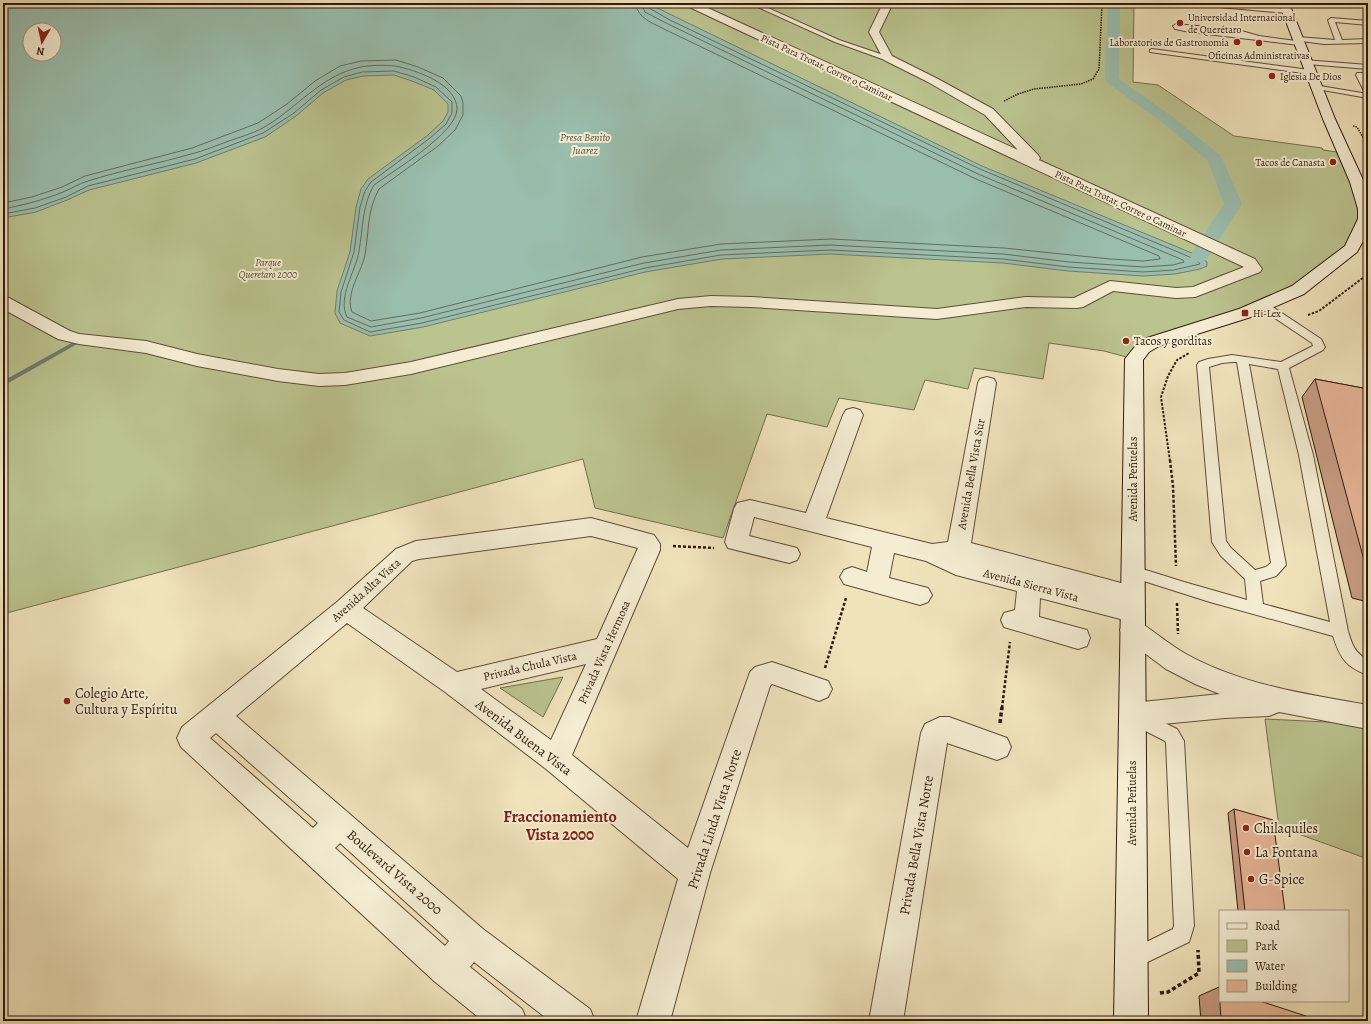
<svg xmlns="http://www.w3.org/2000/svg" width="1371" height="1024" font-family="Alegreya,serif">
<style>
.green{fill:#bbc38f;stroke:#766e4e;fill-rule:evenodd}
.water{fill:#9abeae;stroke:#707c6e;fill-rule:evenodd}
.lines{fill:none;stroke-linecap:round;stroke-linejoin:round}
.shore{stroke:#666c5e;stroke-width:1}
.stream{fill:#707c6e;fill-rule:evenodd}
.canal{fill:#9abeae;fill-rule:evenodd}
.lane-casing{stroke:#614c39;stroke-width:2}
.street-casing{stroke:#614c39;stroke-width:2}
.secondary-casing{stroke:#311a0d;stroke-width:2}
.path-far3{stroke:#311a0d;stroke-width:1.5;stroke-dasharray:1.5 1;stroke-linecap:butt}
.path-far2{stroke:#311a0d;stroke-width:2;stroke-dasharray:2.5 1.5;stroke-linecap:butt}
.path-far1{stroke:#311a0d;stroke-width:2.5;stroke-dasharray:3 2;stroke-linecap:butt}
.path{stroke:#311a0d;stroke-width:3.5;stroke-dasharray:4 2.5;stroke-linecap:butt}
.lane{fill:#f5edd3;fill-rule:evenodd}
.street{fill:#f5edd3;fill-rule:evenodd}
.secondary{fill:#f5edd3;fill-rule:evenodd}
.wall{fill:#c79c83;stroke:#311a0d}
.building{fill:#e7b598;stroke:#311a0d}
.poi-dot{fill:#8f2418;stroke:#f5edd3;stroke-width:1.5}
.labels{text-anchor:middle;stroke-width:4;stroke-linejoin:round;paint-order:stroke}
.far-poi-label{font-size:10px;fill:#311a0d;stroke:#f5edd3;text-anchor:start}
.far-street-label{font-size:10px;fill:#311a0d;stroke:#f5edd3}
.far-park-label{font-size:10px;font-style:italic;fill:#5a4d34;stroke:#f5edd3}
.far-water-label{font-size:11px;font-style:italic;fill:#565345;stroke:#f5edd3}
.poi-label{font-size:12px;fill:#311a0d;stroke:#f5edd3;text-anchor:start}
.street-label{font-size:12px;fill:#311a0d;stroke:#f5edd3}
.near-poi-label{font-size:14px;fill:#311a0d;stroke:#f5edd3;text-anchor:start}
.near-street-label{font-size:14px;fill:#311a0d;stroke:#f5edd3}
.near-neighbourhood-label{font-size:16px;font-weight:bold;fill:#7a1f14;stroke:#f5edd3}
</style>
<rect width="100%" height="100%" fill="#f0e3bc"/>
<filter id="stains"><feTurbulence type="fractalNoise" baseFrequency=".005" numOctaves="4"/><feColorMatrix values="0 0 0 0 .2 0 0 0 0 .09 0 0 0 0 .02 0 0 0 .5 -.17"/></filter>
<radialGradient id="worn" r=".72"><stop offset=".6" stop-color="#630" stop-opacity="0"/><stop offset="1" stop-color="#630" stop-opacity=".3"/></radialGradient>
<path class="green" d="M3,3H1134L1133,82L1158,85L1234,136L1322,148L1323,150L1344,153L1365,209L1351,249L1298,290L1153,342L1134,359L1104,351L1049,343L1043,379L974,368L968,389L925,380L914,410L839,398L827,427L767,414L723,538L595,508L583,459L3,614ZM30,30H54V54H30Z
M563,677L543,717L500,688Z
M1265,719L1368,724V859L1279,827Z"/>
<path class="water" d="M3,3H647L982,166L1199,256L1207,262V266L1200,269L1175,274L1143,276L1068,271L1003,263L830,254L722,259L645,272L423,327L370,336L340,323L335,313L337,291L350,252L356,207L361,189L368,179L428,135L443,121L448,112V104L434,90L412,81L394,75L363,76L346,80L323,93L296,116L265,137L196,163L89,190L67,200L36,212L3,218ZM30,30H54V54H30Z"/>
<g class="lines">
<path class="shore" d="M3,203L32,197L62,187L85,176L192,148L258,123L287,104L315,81L340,66L361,61L396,60L418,67L443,78L461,96L463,103V115L455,130L438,146L379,189C367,210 369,232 365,255C361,273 345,294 352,312L371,321L420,313L642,257L721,244L831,239L1004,248L1110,259L1143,261L1160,259L1159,256L976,179L666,30C653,23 638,19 635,3
M3,209C24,205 43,200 63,192C71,189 80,183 88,181C122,170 157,164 191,154C204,151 217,145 229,141C240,137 251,134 261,129C296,110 320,75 361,67C371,65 386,65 395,66C416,70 457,84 457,109C457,133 393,171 374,185C362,205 363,229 359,251C356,271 337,297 347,317L371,327L421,318L644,263L721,250L830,245L1003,254L1069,262L1143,267L1173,265L1184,262L1183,260L978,174L668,24L645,12L641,3
M3,214L35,208L66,197L88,186L195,159L263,133L294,113L321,90L344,77L362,72L394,71L414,77L436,87L452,102V113L446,124L430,138L371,182L365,191L360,207L354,252L341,292L339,312L344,320L370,332L422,323L645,268L721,255L830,250L1003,259L1068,267L1143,272L1174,270L1200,264L1197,260L980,169L670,20L649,8L647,3"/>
<path class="stream" d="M77,340L80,342L79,343L3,386V381Z"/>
<path class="canal" d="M1108,3H1120L1119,79L1173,117L1221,156L1242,204L1206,260L1199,262L1192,260L1190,256L1224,204L1208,161L1163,123L1105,81Z"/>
<g class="lane-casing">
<path id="lane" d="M749,3H757L839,40L892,58L888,60H885L835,42Z
M1194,3H1231L1287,9L1290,11L1287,13L1197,5Z
M1331,18L1368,21V25L1335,22L1342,40L1368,39V43L1324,44L1301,41L1302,43L1299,45L1190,32L1175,29L1173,26L1176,24L1238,30L1259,36L1296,41L1295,39L1298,37L1335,40L1328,20Z
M1152,49L1310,70L1314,72L1310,74L1150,52V50Z
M1304,60L1368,65V69L1307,64H1304Z
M1357,73H1363C1367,80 1368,85 1368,93L1364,91L1356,75Z
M1314,85L1368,94V98L1317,89H1314Z
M1357,179L1368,181V187L1354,184L1352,182Z
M1264,303L1268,304L1321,339L1325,347L1323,350L1289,368L1313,455L1348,631C1352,645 1355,653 1368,660V675C1346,667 1340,658 1333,636L1210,602L1128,576L1126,572L1128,568L1133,566L1184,582L1247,600L1245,579L1221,556L1212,542L1197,365L1199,362L1208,359L1232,355L1281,362L1313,346L1312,343L1260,308L1259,306ZM1232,362H1237L1271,563L1266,567L1255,570L1231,548L1226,541L1209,367L1222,363ZM1249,364L1278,369L1299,455L1330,622L1263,604L1260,581L1276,576L1286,565Z
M1134,708L1177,729L1184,741L1194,926L1189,942L1131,970L1124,967L1121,960L1124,953L1173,929L1174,926L1166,743L1165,741L1128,722L1125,716L1128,710Z"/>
</g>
<g class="street-casing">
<path id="street" d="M684,3H697L1018,150L985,115L928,82L884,60L869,32L883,3H893L879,32L892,56L936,78L993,109L1038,155L1040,158L1039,160L1255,259L1262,269L1260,272L1195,297L1176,298L1113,291L1083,307L1077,308L1026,307L937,319L751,307L711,306L678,309L411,374L345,385L319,386L278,381L197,366L146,353L79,344L58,339L3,309V297L9,298L70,331L79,334L146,341L197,354L278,369L319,374L345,373L411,362L678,299L711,296L751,297L937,309L1026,297L1074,298L1110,281L1176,288L1193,287L1244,267L685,5Z
M987,377L994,379L996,383L971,543L1140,588L1144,595L1140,602L1136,603L1141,605L1144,612L1141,619L1136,621L1141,623C1156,633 1170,645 1186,654C1242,685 1306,694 1368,705V729L1279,712L1269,716L1225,718L1132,727L1123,724L1119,715L1123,706L1132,703L1220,694L1195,684L1166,669L1123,637L1120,630L1123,623L1128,621L1040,598L1039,617L1087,630L1090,638L1087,646L1078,649L1004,627L1001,620L1004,613L1015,610L1017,591L956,575L926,561L894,553L889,578L928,588L932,595L928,602L920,605L844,584L840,577L844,570L852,567L867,572L872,547L754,517L749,536L797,548L800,554L797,560L789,563L728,548L725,542L734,509L737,503L750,500L806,513L843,415L846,410L853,408L860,410L863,415L826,518L932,544L948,542L978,383L980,379Z
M591,518L654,535L660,544V550L572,755L688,848L750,672L755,667L772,662L828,681L832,689L828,697L819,701L772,684L770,686L710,873L670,1021H636L678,879L546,769L445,692L347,623L236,716L483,929L590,1009L595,1021H550L474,962L470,967L522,1009L527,1021H483L434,981L181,747L177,738L182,727L337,602L396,549L416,541ZM591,536L638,548L597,639L457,672L363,608L412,561L419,559ZM586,664L551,740L481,689ZM216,733L318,823L313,828L210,738ZM340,843L449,941L445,946L335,848Z
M940,717H949L1007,738L1011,747L1007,756L997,760L947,743L903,1021H869L921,733L925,724Z"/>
</g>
<g class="secondary-casing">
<path id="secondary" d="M1279,3H1289L1335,119L1364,182L1368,195V232L1357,252L1304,294L1251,317L1159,346L1149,352L1143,360L1148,1021H1114L1125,359L1137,344L1147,338L1239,309L1292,286L1345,246L1358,219V209L1350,182L1323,119Z"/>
</g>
<path class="path-far3" d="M1004,101L1018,94L1034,89L1081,84L1093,79L1099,69L1102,3
M1353,126L1357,127L1368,146"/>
<path class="path-far2" d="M1308,315L1319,311L1368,274
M1170,461L1161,397L1168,376L1177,360L1189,353"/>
<path class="path-far1" d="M1170,460L1173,486L1176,566
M673,546L714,548
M1177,603L1178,634
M825,668L846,598
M1002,708L1010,642"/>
<path class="path" d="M1000,723L1002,707
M1160,993L1168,992L1199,973L1198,950"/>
<use href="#lane" class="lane"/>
<use href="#street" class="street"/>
<use href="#secondary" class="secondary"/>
</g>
<path class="wall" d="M1315,379L1368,389V602L1352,598L1302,397Z
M1234,809L1285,911H1238L1228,813Z
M1219,987L1315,1021H1201L1199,996Z"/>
<path class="building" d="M1315,379L1368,389V575Z
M1234,809L1273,820L1285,911H1245Z
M1219,987L1220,988V1001H1260L1315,1019V1021H1221Z"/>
<g class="poi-dot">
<circle cx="1180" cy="23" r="4"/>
<circle cx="1237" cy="42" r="4"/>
<circle cx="1259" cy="43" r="4"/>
<circle cx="1272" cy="76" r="4"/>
<circle cx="1333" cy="162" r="4"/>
<rect x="1241" y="309" width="8" height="8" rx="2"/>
<circle cx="1126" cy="341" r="4"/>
<circle cx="67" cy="701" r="4"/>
<circle cx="1246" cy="828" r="4"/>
<circle cx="1247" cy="852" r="4"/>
<circle cx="1251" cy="879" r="4"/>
</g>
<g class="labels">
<g class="far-poi-label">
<text x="1188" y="21">Universidad Internacional<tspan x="1188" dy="12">de Querétaro</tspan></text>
<text x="1229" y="46" text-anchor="end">Laboratorios de Gastronomía</text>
<text x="1259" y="59" text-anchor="middle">Oficinas Administrativas</text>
<text x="1280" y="80">Iglesia De Dios</text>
<text x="1325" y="166" text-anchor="end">Tacos de Canasta</text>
<text x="1253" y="317">Hi-Lex</text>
</g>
<g class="far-street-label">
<text transform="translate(827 67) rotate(25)" y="4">Pista Para Trotar, Correr o Caminar</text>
<text transform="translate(1121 203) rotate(25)" y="4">Pista Para Trotar, Correr o Caminar</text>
</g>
<g class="far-park-label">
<text x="268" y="266">Parque<tspan x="268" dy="12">Queretaro 2000</tspan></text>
</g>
<g class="far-water-label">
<text x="585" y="141">Presa Benito<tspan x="585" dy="13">Juarez</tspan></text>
</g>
<g class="poi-label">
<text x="1134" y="345">Tacos y gorditas</text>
</g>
<g class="street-label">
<text transform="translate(971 474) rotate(-80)" y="4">Avenida Bella Vista Sur</text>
<text transform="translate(1133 479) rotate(-90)" y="4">Avenida Peñuelas</text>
<text transform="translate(1031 585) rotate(15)" y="4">Avenida Sierra Vista</text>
<text transform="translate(366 590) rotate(-42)" y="4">Avenida Alta Vista</text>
<text transform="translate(604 652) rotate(-66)" y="4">Privada Vista Hermosa</text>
<text transform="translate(530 666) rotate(-13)" y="4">Privada Chula Vista</text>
<text transform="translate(1132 803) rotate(-90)" y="4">Avenida Peñuelas</text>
</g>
<g class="near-poi-label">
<text x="75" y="698">Colegio Arte,<tspan x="75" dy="16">Cultura y Espíritu</tspan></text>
<text x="1254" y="833">Chilaquiles</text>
<text x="1255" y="857">La Fontana</text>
<text x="1259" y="884">G-Spice</text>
</g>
<g class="near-street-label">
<text transform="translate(524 737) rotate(37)" y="5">Avenida Buena Vista</text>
<text transform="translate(714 819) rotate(-72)" y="5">Privada Linda Vista Norte</text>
<text transform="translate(916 845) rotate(-80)" y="5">Privada Bella Vista Norte</text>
<text transform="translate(395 872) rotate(41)" y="5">Boulevard Vista 2000</text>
</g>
<g class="near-neighbourhood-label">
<text x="560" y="822">Fraccionamiento<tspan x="560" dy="18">Vista 2000</tspan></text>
</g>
</g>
<rect width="1371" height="1024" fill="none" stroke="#f0e3bc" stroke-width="16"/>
<rect x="4" y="4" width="1363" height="1016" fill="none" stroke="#311a0d" stroke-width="2"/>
<rect x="8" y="8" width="1355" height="1008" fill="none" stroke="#311a0d"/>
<rect x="1219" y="910" width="130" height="92" fill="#f5edd3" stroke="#a79984"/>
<rect x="1227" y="923" width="20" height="6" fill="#f5edd3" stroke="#a79984"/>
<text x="1255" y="930" font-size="12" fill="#311a0d">Road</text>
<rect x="1227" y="940" width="20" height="12" fill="#bbc38f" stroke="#a79984"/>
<text x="1255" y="950" font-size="12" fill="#311a0d">Park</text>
<rect x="1227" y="960" width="20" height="12" fill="#9abeae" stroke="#a79984"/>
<text x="1255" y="970" font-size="12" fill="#311a0d">Water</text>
<rect x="1227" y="980" width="20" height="12" fill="#e7b598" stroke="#a79984"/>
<text x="1255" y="990" font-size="12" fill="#311a0d">Building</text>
<g transform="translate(42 42) rotate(189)"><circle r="19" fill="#f5edd3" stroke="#a79984"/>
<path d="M0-3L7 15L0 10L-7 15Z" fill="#8f2418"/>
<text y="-6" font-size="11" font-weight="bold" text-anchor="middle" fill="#311a0d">N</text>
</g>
<rect width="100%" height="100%" filter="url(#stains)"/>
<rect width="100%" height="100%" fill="url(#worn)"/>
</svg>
